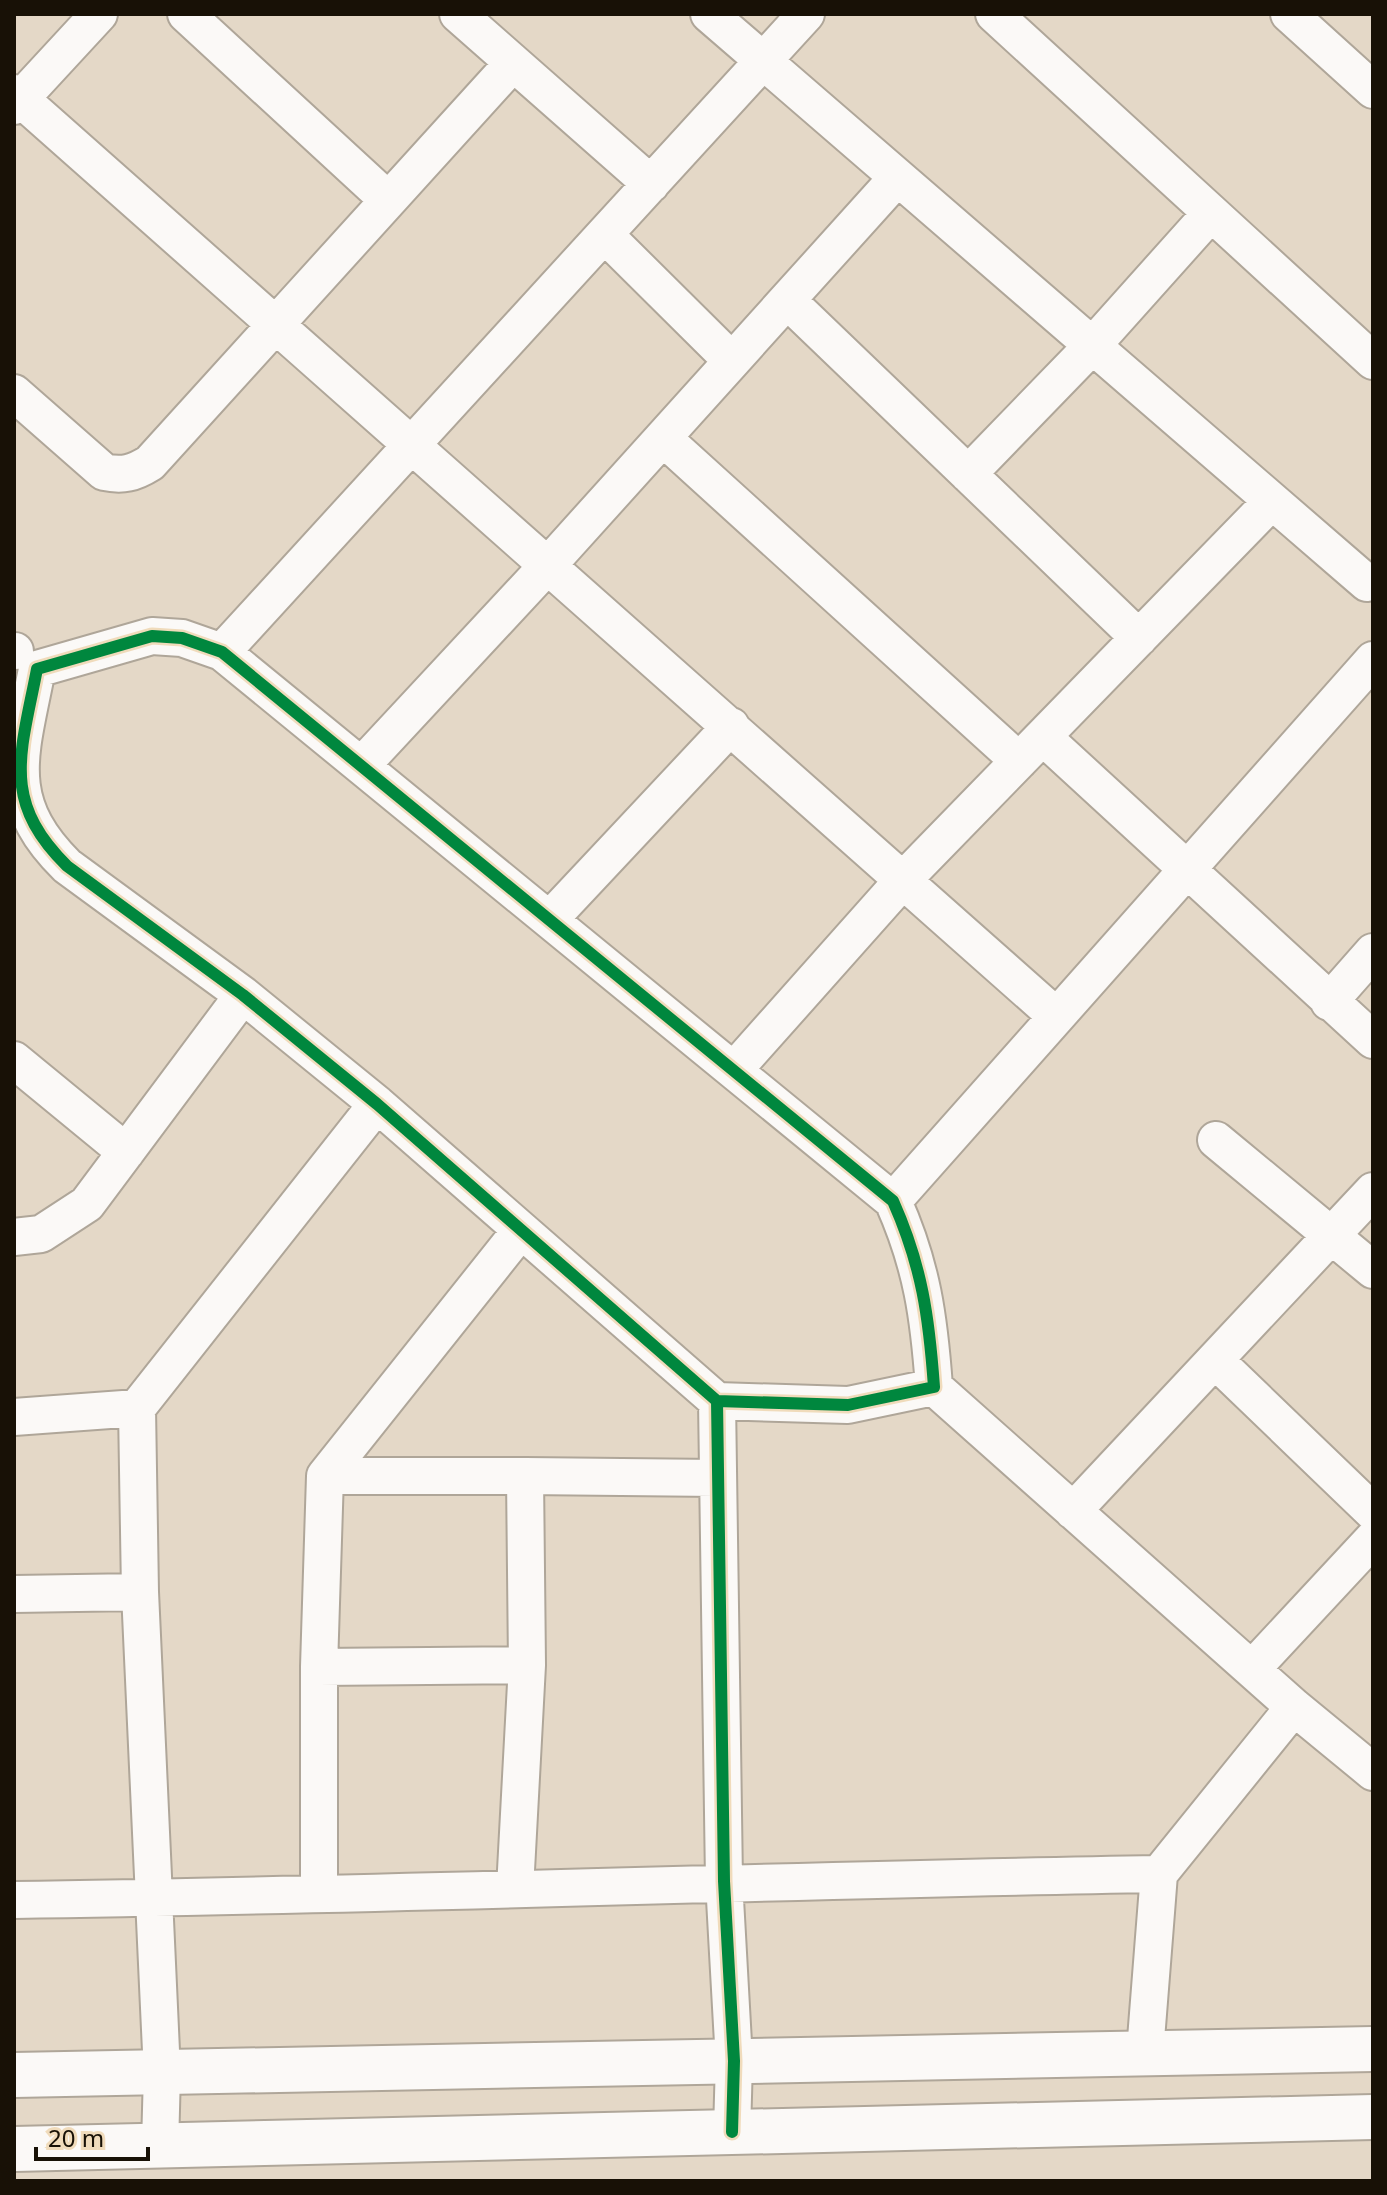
<svg xmlns="http://www.w3.org/2000/svg" width="1387" height="2195" font-family="'Noto Sans',sans-serif">
<style>
.lines{fill:none;stroke-linecap:round;stroke-linejoin:round}
.minor-casing{stroke:#afa699;stroke-width:40}
.tertiary-casing{stroke:#afa699;stroke-width:48}
.minor{stroke:#fbf9f7;stroke-width:36}
.tertiary{stroke:#fbf9f7;stroke-width:44}
.cycleway-casing{stroke:#f0dbbb;stroke-width:17}
.cycleway{stroke:#00873e;stroke-width:12}
</style>
<rect width="100%" height="100%" fill="#e4d8c7"/>
<g class="lines">
<g class="minor-casing">
<path id="minor" d="M186,14L388,200
M458,14L651,184
M709,14L1367,583
M994,14L1373,361
M1289,14L1373,90
M14,93L1056,1016
M14,106L99,14
M605,235L732,361
M787,300L1139,638
M14,393L104,472C123,476 134,473 150,463L513,63
M663,438L1019,761
M968,474L1092,346L1211,213
M14,651H15
M222,652L806,14
M1043,737L1373,1040
M362,765L549,564L897,178
M550,919L731,726
M1329,1002L1373,952
M14,1060L126,1152
M734,1070L903,880L1272,501
M1216,1140L1373,1270
M893,1201L1373,660
M521,1230L325,1476H525
M14,1237L41,1234L87,1204L243,995
M1215,1360L1373,1512
M934,1387L1294,1707L1373,1772
M717,1401L848,1405L934,1387C929,1317 922,1266 893,1201L222,652L182,638L152,636L37,669C21,753 0,800 67,866L243,995L377,1104L717,1401L724,1881L734,2061L732,2132
M14,1417L137,1408
M1073,1511L1373,1191
M14,1594L140,1592
M319,1667L325,1476
M1252,1669L1373,1539
M515,1889L527,1665L525,1476L718,1478
M319,1894V1667L527,1665
M14,1900C396,1895 777,1880 1159,1874
M1145,2052L1159,1874L1294,1707
M160,2146L162,2073L140,1592L137,1408L377,1104"/>
</g>
<g class="tertiary-casing">
<path id="tertiary" d="M14,2075L1373,2049
M14,2149L1373,2117"/>
</g>
<use href="#minor" class="minor"/>
<use href="#tertiary" class="tertiary"/>
<g class="cycleway-casing">
<path id="cycleway" d="M717,1401L848,1405L934,1387C929,1317 922,1266 893,1201L222,652L182,638L152,636L37,669C21,753 0,800 67,866L243,995L377,1104L717,1401L724,1881L734,2061L732,2132"/>
</g>
<use href="#cycleway" class="cycleway"/>
</g>
<rect width="1387" height="2195" fill="none" stroke="#181106" stroke-width="32"/>
<path d="M36 2147v12h112v-12" fill="none" stroke="#181106" stroke-width="4"/>
<text x="48" y="2147" font-size="24" fill="#181106" stroke="#f0dbbb" stroke-width="6" paint-order="stroke">20 m</text>
</svg>
